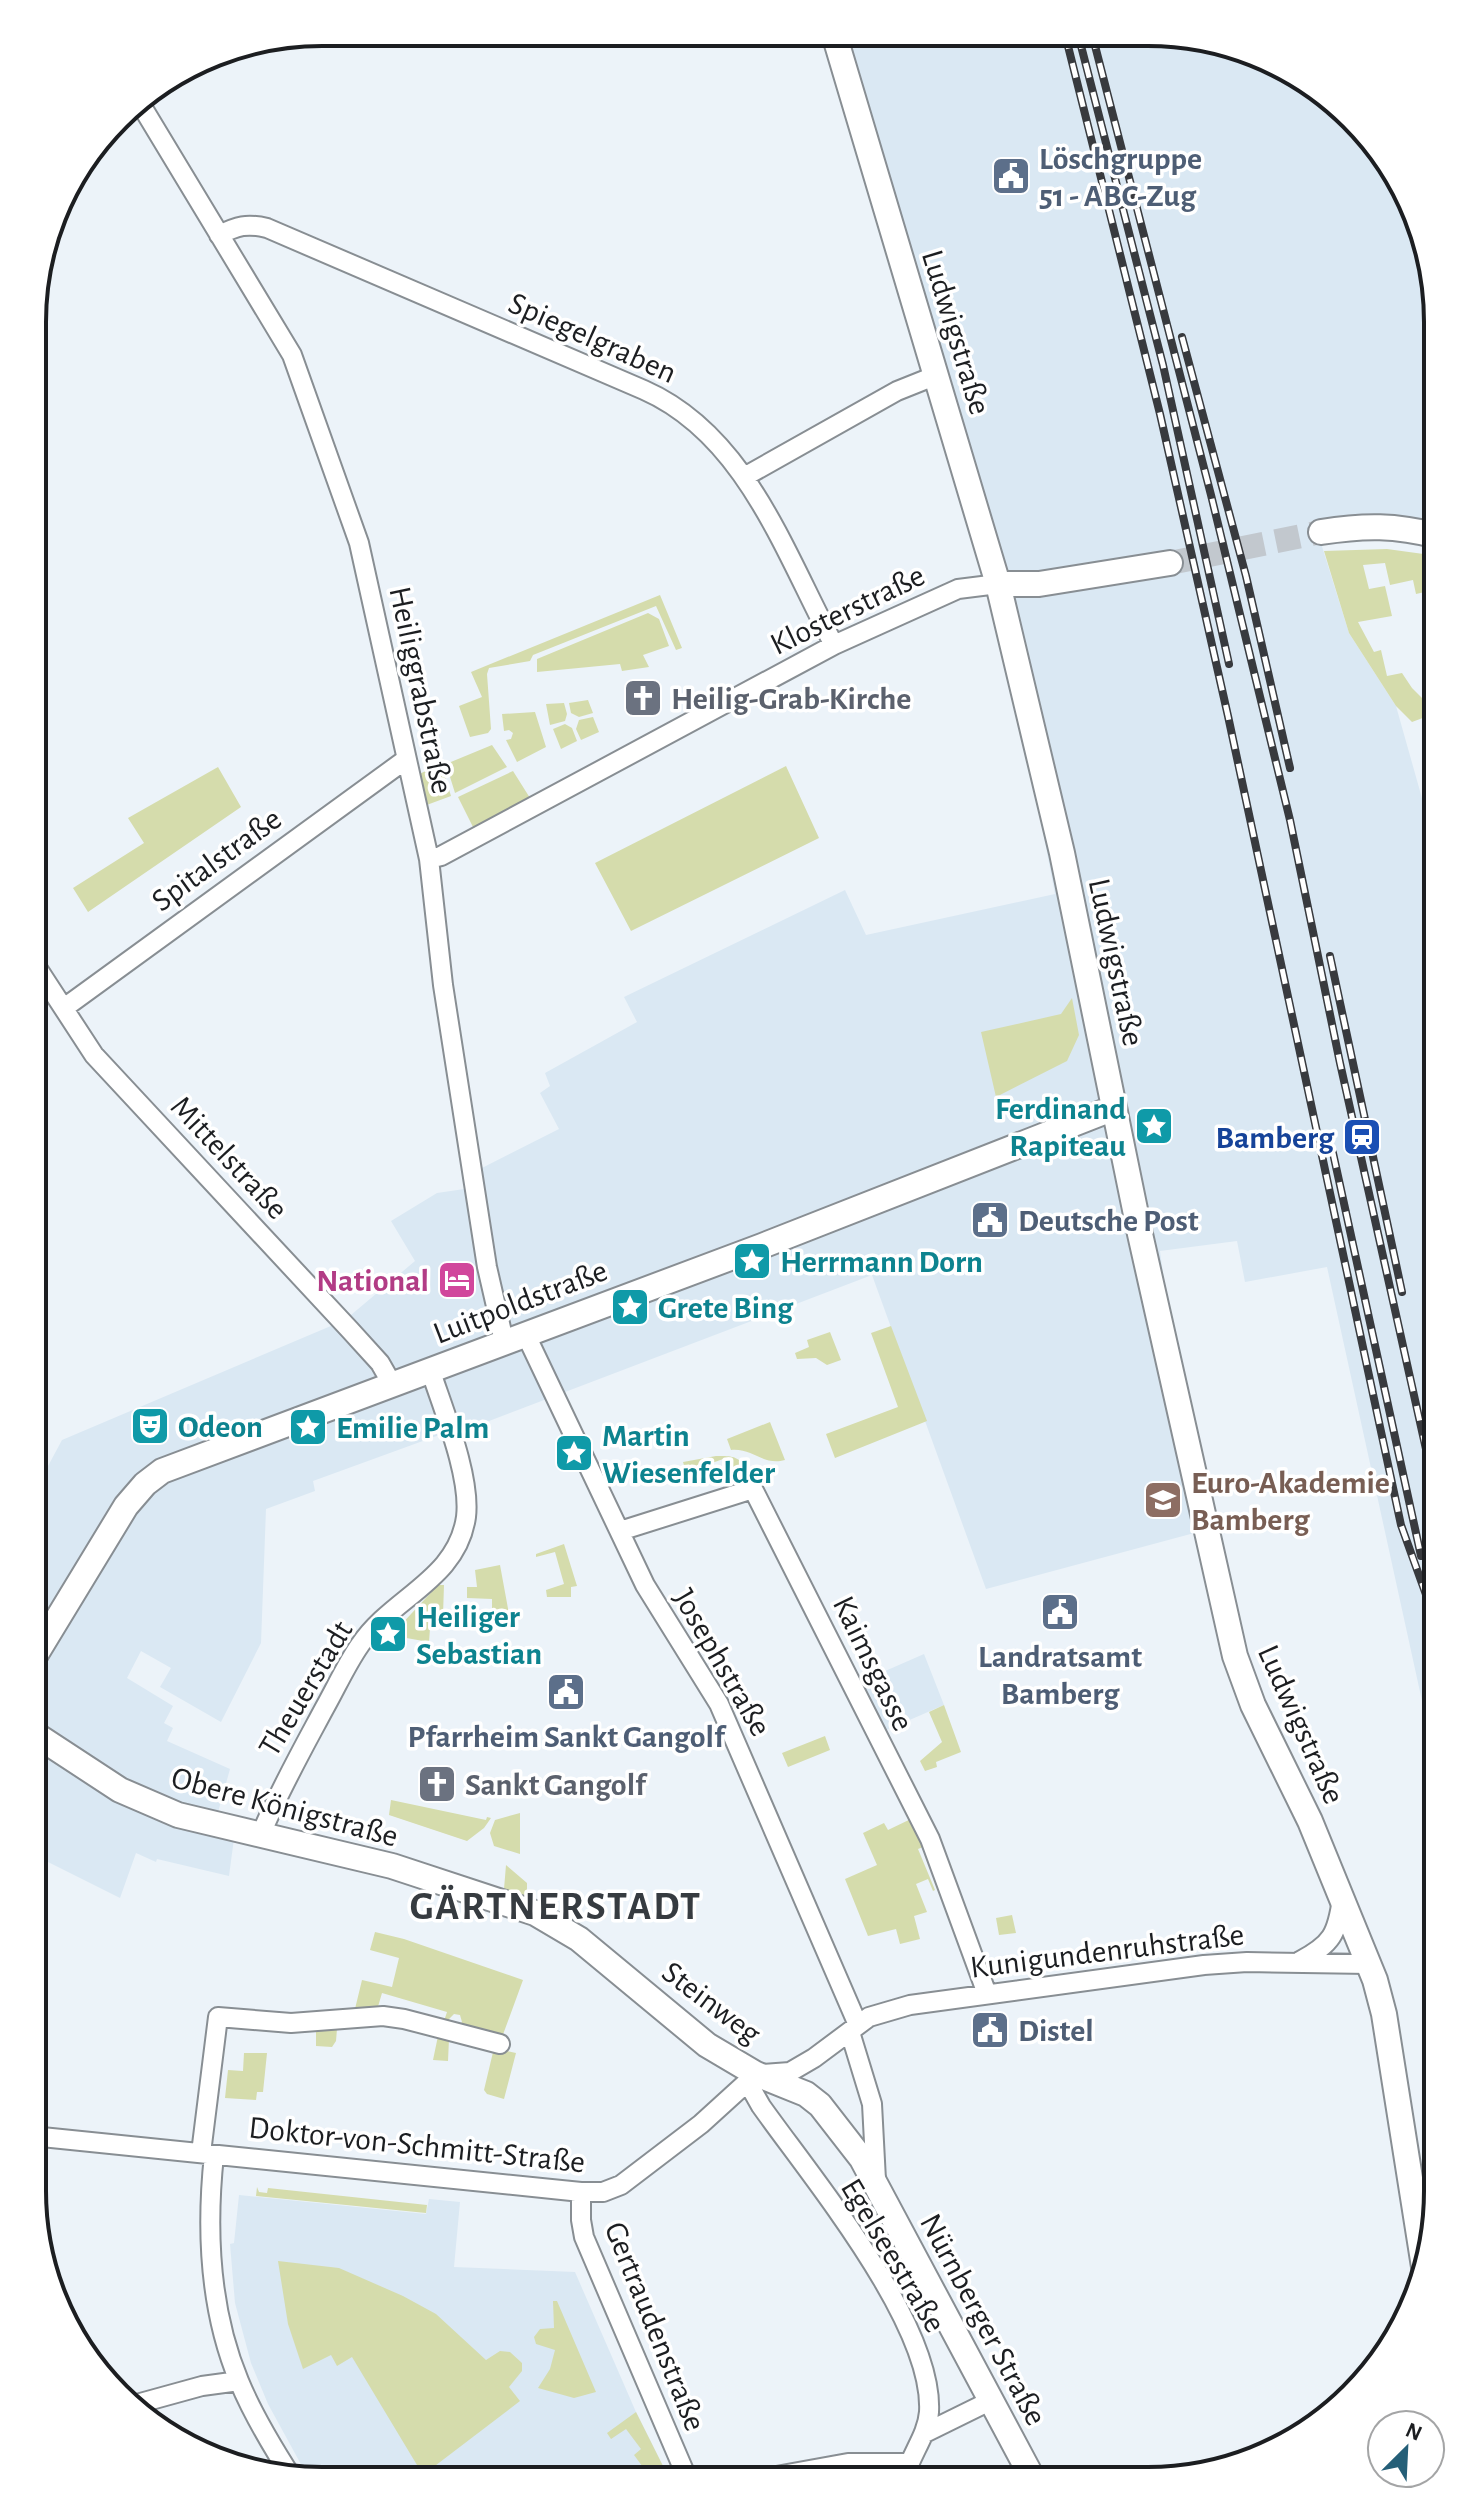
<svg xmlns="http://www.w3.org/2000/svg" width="1470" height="2513" font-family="'Alegreya Sans',sans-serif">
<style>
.built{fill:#dae8f3}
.green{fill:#d5dcac}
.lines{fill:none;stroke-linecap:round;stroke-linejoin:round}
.secondary-tunnel{stroke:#c2c8ce;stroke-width:24;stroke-dasharray:24 12;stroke-linecap:butt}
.street-casing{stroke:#888e93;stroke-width:22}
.secondary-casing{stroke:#888e93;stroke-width:28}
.street{stroke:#fff;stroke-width:18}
.secondary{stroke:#fff;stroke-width:24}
.rail-casing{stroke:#383a3e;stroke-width:8}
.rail{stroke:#fff;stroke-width:5;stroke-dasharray:15;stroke-linecap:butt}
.labels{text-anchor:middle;stroke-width:7;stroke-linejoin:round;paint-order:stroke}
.service-label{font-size:32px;font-weight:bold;fill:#4e5e75;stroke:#fff;text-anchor:start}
.street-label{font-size:32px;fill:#1c1e21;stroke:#fff}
.worship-label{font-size:32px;font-weight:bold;fill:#5b616d;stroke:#fff;text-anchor:start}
.culture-label{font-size:32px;font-weight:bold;fill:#0d838f;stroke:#fff;text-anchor:start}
.transit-label{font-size:32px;font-weight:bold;fill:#164399;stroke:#fff;text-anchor:end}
.hotel-label{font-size:32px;font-weight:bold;fill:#b23c85;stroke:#fff;text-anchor:end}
.education-label{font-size:32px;font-weight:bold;fill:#785e54;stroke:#fff;text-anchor:start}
.district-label{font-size:40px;font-weight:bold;letter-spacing:2px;fill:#363b40;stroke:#fff}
.rim{fill:none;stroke:#1c1e21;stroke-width:4}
</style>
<rect width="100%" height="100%" fill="#ecf3f9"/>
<path class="built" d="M831,33L1187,35L1325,92L1416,211L1438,322V526L1315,524L1349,633L1396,706L1438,855V1749L1424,1710L1327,1267L1245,1282L1237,1241L1160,1251L1198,1532L986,1589L872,1275L455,1434L453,1430L313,1481L315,1491L266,1509L261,1643L221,1722L160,1687L171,1668L141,1651L127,1678L173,1706L164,1723L173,1728L167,1741L230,1769L215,1823L235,1831L229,1876L157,1859L156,1862L136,1853L120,1898L32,1854L33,1494L62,1440L345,1320L415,1261L391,1221L437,1193L478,1187L476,1171L559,1129L540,1093L550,1086L545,1073L637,1022L624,997L845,890L866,935L1055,894L995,583Z
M924,1654L944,1705L882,1732L860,1682Z
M239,2195L426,2214L429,2199L460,2202L454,2267L575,2272L636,2412L670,2480L574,2479L563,2465L543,2479H309L268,2404L251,2363L235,2303L230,2244L234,2243Z"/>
<path class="green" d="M1387,549L1438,556V589L1416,594L1413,580L1390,585L1385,563L1363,565L1369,589L1385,586L1392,616L1358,622L1374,652L1381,650L1387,676L1402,673L1412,688L1432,708L1428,716L1412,722L1396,706L1349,633L1324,551Z
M660,595L682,648L676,650L656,606L533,655L530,661L489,668L487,674L491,729L488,733L470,737L459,706L482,697L471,672Z
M648,613L659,619L669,646L643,655L649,667L622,671L620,664L537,672V659Z
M588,700L593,713L579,717L571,713L569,703Z
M564,703L567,714L565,721L550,725L546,704Z
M535,712L546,747L517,762L506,740L511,739L513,733L509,730L504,731L502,714Z
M593,717L599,732L581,740L576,729L579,720Z
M565,724L572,728L577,741L561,749L553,729Z
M492,745L507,767L455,793L446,764Z
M441,764L451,796L424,806L417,775Z
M786,766L819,838L631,931L595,863Z
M218,767L241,807L88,912L73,888L144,843L128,818Z
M513,771L530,798L473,827L458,797Z
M1072,998L1079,1035L1067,1061L996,1097L981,1032L1061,1014Z
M891,1326L927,1421L835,1458L826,1434L898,1407L871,1333Z
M830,1332L841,1360L827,1365L816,1358L797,1359L795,1353L809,1347L807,1340Z
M770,1422L785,1460C763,1466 753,1448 731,1450L727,1439Z
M716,1456C729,1456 740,1455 745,1469L738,1483L729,1457L686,1472L683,1462Z
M564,1544L577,1586L571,1587V1597H547L546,1590L564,1584L555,1552L536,1557V1554Z
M500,1565L509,1614L495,1615L492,1613V1599L467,1598V1587H477L475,1570Z
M438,1585H444L443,1615H431L429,1642L395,1636L388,1645L384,1643Z
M944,1705L961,1752L936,1762L937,1767L925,1771L920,1761L942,1742L929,1712Z
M825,1736L830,1750L788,1767L782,1753Z
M391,1800L486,1820L487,1817L491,1818L484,1828L467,1841L389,1815Z
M520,1813V1854L494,1846L490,1833L495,1820Z
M915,1817L928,1845L918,1849L935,1890L933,1891L928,1879L916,1884L927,1912L914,1916L920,1939L900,1944L896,1929L868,1936L845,1879L877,1865L863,1833L884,1823L888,1830Z
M506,1865L527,1883V1896L504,1889Z
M1012,1915L1016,1933L999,1935L996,1918Z
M375,1932L404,1939L523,1980L501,2040L457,2028L462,2022L460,2015L454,2014L449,2019L450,2026L443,2024L447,2012L382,1993L377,2010L354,2013L362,1980L392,1987L399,1958L370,1950Z
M337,2029L336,2041L332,2047L316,2046V2030Z
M438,2036L449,2039L448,2061L433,2060Z
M494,2048L516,2053L504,2099L487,2094L484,2090Z
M244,2053H267L263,2092H257L256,2100L225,2098L228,2070L243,2071Z
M257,2187L259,2192L267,2193L268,2188L427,2205L426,2213L256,2196Z
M278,2261L339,2268L403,2296L436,2314L486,2360L500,2351L510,2352L522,2363V2371L509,2387L520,2401L423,2475L352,2357L337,2366L331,2355L303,2369L288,2324Z
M553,2301H557L596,2392L574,2398L538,2388L550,2369L555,2350L536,2344L534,2337L540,2329L554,2328Z
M636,2412L670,2480H644L648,2474L634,2455L641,2449L626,2429L611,2439L607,2433Z"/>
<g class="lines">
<path class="secondary-tunnel" d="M1170,563L1321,532"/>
<g class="street-casing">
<path id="street" d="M138,100L292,355L359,543L429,859L443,985L487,1267L504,1341
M219,235C237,226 247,223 267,228L644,390C746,435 785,554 834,645
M744,477L897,391L937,375
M429,859L441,856L834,645L958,589L998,584
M34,963L94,1055L350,1330L380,1363L392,1384
M64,1008L405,760
M525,1333L645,1585L719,1704L858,2025
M620,1531L753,1489L930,1839L987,1994
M261,1834C279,1791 302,1750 324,1709C336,1688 346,1665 360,1645C392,1597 457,1580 466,1517C471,1476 443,1409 430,1369
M1300,1961C1332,1944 1337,1934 1342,1899
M850,2032L872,2104L876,2180
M756,2074L752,2090L761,2106C812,2178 934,2324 929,2412C927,2437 909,2456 904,2480
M763,2074L790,2072L814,2058L869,2017L910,2005L1204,1965L1247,1962L1369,1964
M32,2136L581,2192H603L621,2185L701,2124L756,2074
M201,2153L218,2017L291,2023L383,2016L404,2019L500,2044
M214,2155C206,2230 209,2309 239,2381C253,2415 273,2448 293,2479
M581,2192V2220L584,2237L688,2480
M133,2405L202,2386L239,2381
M925,2433L990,2401
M755,2480L848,2463H908"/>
</g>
<g class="secondary-casing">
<path id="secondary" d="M834,34L998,584L1062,853L1140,1234L1235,1656L1253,1705L1310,1821L1375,1980L1384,2014L1425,2273
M1321,532C1365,525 1395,525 1438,536
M998,584H1039L1170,563
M33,1659L126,1506L145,1484L162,1471L762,1246L1114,1108
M33,1733L120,1790L178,1815L392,1866L535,1913L579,1939L707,2045L756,2074L806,2094L820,2105L862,2159L1034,2481"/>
</g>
<use href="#street" class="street"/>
<use href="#secondary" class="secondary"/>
<g class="rail-casing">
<path id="rail" d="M1065,34L1160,414L1228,716L1401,1525L1438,1628
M1078,34L1163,365L1229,664
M1092,34L1211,495L1290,820L1340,1063L1438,1503
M1182,337L1246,576L1290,768
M1330,956L1402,1292
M1333,1153L1421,1556"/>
</g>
<use href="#rail" class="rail"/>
</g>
<defs>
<g id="civic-square" transform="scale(2)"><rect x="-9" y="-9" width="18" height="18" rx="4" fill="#5c6f8a" stroke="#fff"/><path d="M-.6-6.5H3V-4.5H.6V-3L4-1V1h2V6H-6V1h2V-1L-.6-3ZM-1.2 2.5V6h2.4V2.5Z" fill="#fff"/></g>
<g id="church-square" transform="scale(2)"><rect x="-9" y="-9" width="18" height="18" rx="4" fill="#6b7280" stroke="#fff"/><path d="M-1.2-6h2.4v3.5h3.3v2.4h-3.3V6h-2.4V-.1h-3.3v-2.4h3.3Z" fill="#fff"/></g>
<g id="sight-square" transform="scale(2)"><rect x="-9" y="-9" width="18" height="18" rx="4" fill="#0f9aa8" stroke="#fff"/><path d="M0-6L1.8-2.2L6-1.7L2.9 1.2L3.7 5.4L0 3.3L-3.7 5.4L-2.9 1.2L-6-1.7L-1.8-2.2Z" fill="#fff"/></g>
<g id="station-square" transform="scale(2)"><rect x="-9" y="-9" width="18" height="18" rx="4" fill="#1a4fb4" stroke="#fff"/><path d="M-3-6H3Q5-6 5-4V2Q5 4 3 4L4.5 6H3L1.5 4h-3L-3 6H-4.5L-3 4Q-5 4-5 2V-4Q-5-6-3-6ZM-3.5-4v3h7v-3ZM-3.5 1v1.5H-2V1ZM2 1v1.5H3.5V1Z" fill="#fff"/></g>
<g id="hotel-square" transform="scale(2)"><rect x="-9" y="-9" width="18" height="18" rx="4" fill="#d1479c" stroke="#fff"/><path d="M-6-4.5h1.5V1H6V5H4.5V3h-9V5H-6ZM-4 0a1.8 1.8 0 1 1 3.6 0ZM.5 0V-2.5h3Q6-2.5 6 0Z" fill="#fff"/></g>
<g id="theatre-square" transform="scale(2)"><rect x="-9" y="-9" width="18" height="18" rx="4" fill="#0f9aa8" stroke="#fff"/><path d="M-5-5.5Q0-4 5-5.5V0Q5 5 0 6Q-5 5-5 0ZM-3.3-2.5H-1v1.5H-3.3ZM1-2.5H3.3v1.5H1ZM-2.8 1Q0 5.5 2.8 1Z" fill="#fff"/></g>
<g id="university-square" transform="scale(2)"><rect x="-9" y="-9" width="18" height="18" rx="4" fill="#8d6e63" stroke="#fff"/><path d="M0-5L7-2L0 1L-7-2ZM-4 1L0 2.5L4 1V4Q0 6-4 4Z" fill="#fff"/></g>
</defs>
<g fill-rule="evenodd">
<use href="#civic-square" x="1011" y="176"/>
<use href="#church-square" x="643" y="698"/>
<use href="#sight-square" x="1154" y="1126"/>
<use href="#station-square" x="1362" y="1137"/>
<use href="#civic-square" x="990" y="1220"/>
<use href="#sight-square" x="752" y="1261"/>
<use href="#hotel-square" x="457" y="1280"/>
<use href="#sight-square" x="630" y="1307"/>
<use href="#theatre-square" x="150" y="1426"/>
<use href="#sight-square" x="308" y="1427"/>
<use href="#sight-square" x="574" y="1453"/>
<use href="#university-square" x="1163" y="1500"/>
<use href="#civic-square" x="1060" y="1612"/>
<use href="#sight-square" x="388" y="1634"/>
<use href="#civic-square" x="566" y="1692"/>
<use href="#church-square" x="437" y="1784"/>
<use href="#civic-square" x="990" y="2030"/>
</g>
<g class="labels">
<g class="service-label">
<text x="1039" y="169">Löschgruppe<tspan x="1039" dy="37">51 - ABC-Zug</tspan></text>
<text x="1018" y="1231">Deutsche Post</text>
<text x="1060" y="1667" text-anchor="middle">Landratsamt<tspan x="1060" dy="37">Bamberg</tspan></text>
<text x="566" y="1747" text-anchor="middle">Pfarrheim Sankt Gangolf</text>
<text x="1018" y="2041">Distel</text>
</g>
<g class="street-label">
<text transform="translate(957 332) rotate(73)" y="11">Ludwigstraße</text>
<text transform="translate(593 337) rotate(24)" y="11">Spiegelgraben</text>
<text transform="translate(847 609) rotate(-26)" y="11">Klosterstraße</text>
<text transform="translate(422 690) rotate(78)" y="11">Heiliggrabstraße</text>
<text transform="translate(216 859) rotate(-36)" y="11">Spitalstraße</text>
<text transform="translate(1117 962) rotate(78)" y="11">Ludwigstraße</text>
<text transform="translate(230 1157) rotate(47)" y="11">Mittelstraße</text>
<text transform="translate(520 1301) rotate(-21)" y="11">Luitpoldstraße</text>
<text transform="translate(723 1662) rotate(60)" y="11">Josephstraße</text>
<text transform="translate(874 1663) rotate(64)" y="11">Kaimsgasse</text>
<text transform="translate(305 1688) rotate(-59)" y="11">Theuerstadt</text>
<text transform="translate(1302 1724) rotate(66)" y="11">Ludwigstraße</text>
<text transform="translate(285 1806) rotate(15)" y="11">Obere Königstraße</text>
<text transform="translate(1107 1950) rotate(-7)" y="11">Kunigundenruhstraße</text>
<text transform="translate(712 2002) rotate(37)" y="11">Steinweg</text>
<text transform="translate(417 2144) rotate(6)" y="11">Doktor-von-Schmitt-Straße</text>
<text transform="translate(894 2255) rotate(59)" y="11">Egelseestraße</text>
<text transform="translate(984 2319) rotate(62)" y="11">Nürnberger Straße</text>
<text transform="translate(656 2326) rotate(68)" y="11">Gertraudenstraße</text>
</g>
<g class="worship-label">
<text x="671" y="709">Heilig-Grab-Kirche</text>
<text x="465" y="1795">Sankt Gangolf</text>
</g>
<g class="culture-label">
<text x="1126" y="1119" text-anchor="end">Ferdinand<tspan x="1126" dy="37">Rapiteau</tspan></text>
<text x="780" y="1272">Herrmann Dorn</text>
<text x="658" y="1318">Grete Bing</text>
<text x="178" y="1437">Odeon</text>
<text x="336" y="1438">Emilie Palm</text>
<text x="602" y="1446">Martin<tspan x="602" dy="37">Wiesenfelder</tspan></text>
<text x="416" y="1627">Heiliger<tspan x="416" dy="37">Sebastian</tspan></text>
</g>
<g class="transit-label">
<text x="1334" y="1148">Bamberg</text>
</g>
<g class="hotel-label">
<text x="429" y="1291">National</text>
</g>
<g class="education-label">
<text x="1191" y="1493">Euro-Akademie<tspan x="1191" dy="37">Bamberg</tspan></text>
</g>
<g class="district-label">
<text x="556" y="1919">GÄRTNERSTADT</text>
</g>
</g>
<path d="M0 0H1470V2513H0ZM322 46H1148A276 276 0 0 1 1424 322V2191A276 276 0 0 1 1148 2467H322A276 276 0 0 1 46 2191V322A276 276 0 0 1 322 46Z" fill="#fff" fill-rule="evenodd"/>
<path class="rim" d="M322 46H1148A276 276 0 0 1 1424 322V2191A276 276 0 0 1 1148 2467H322A276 276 0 0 1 46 2191V322A276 276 0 0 1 322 46Z"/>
<g transform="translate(1406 2449) rotate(24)"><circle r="38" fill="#ffffff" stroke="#a4a5a6" stroke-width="2"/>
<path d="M0-6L14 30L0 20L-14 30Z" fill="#255f78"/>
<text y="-12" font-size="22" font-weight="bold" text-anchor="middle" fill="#1c1e21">N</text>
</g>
</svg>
